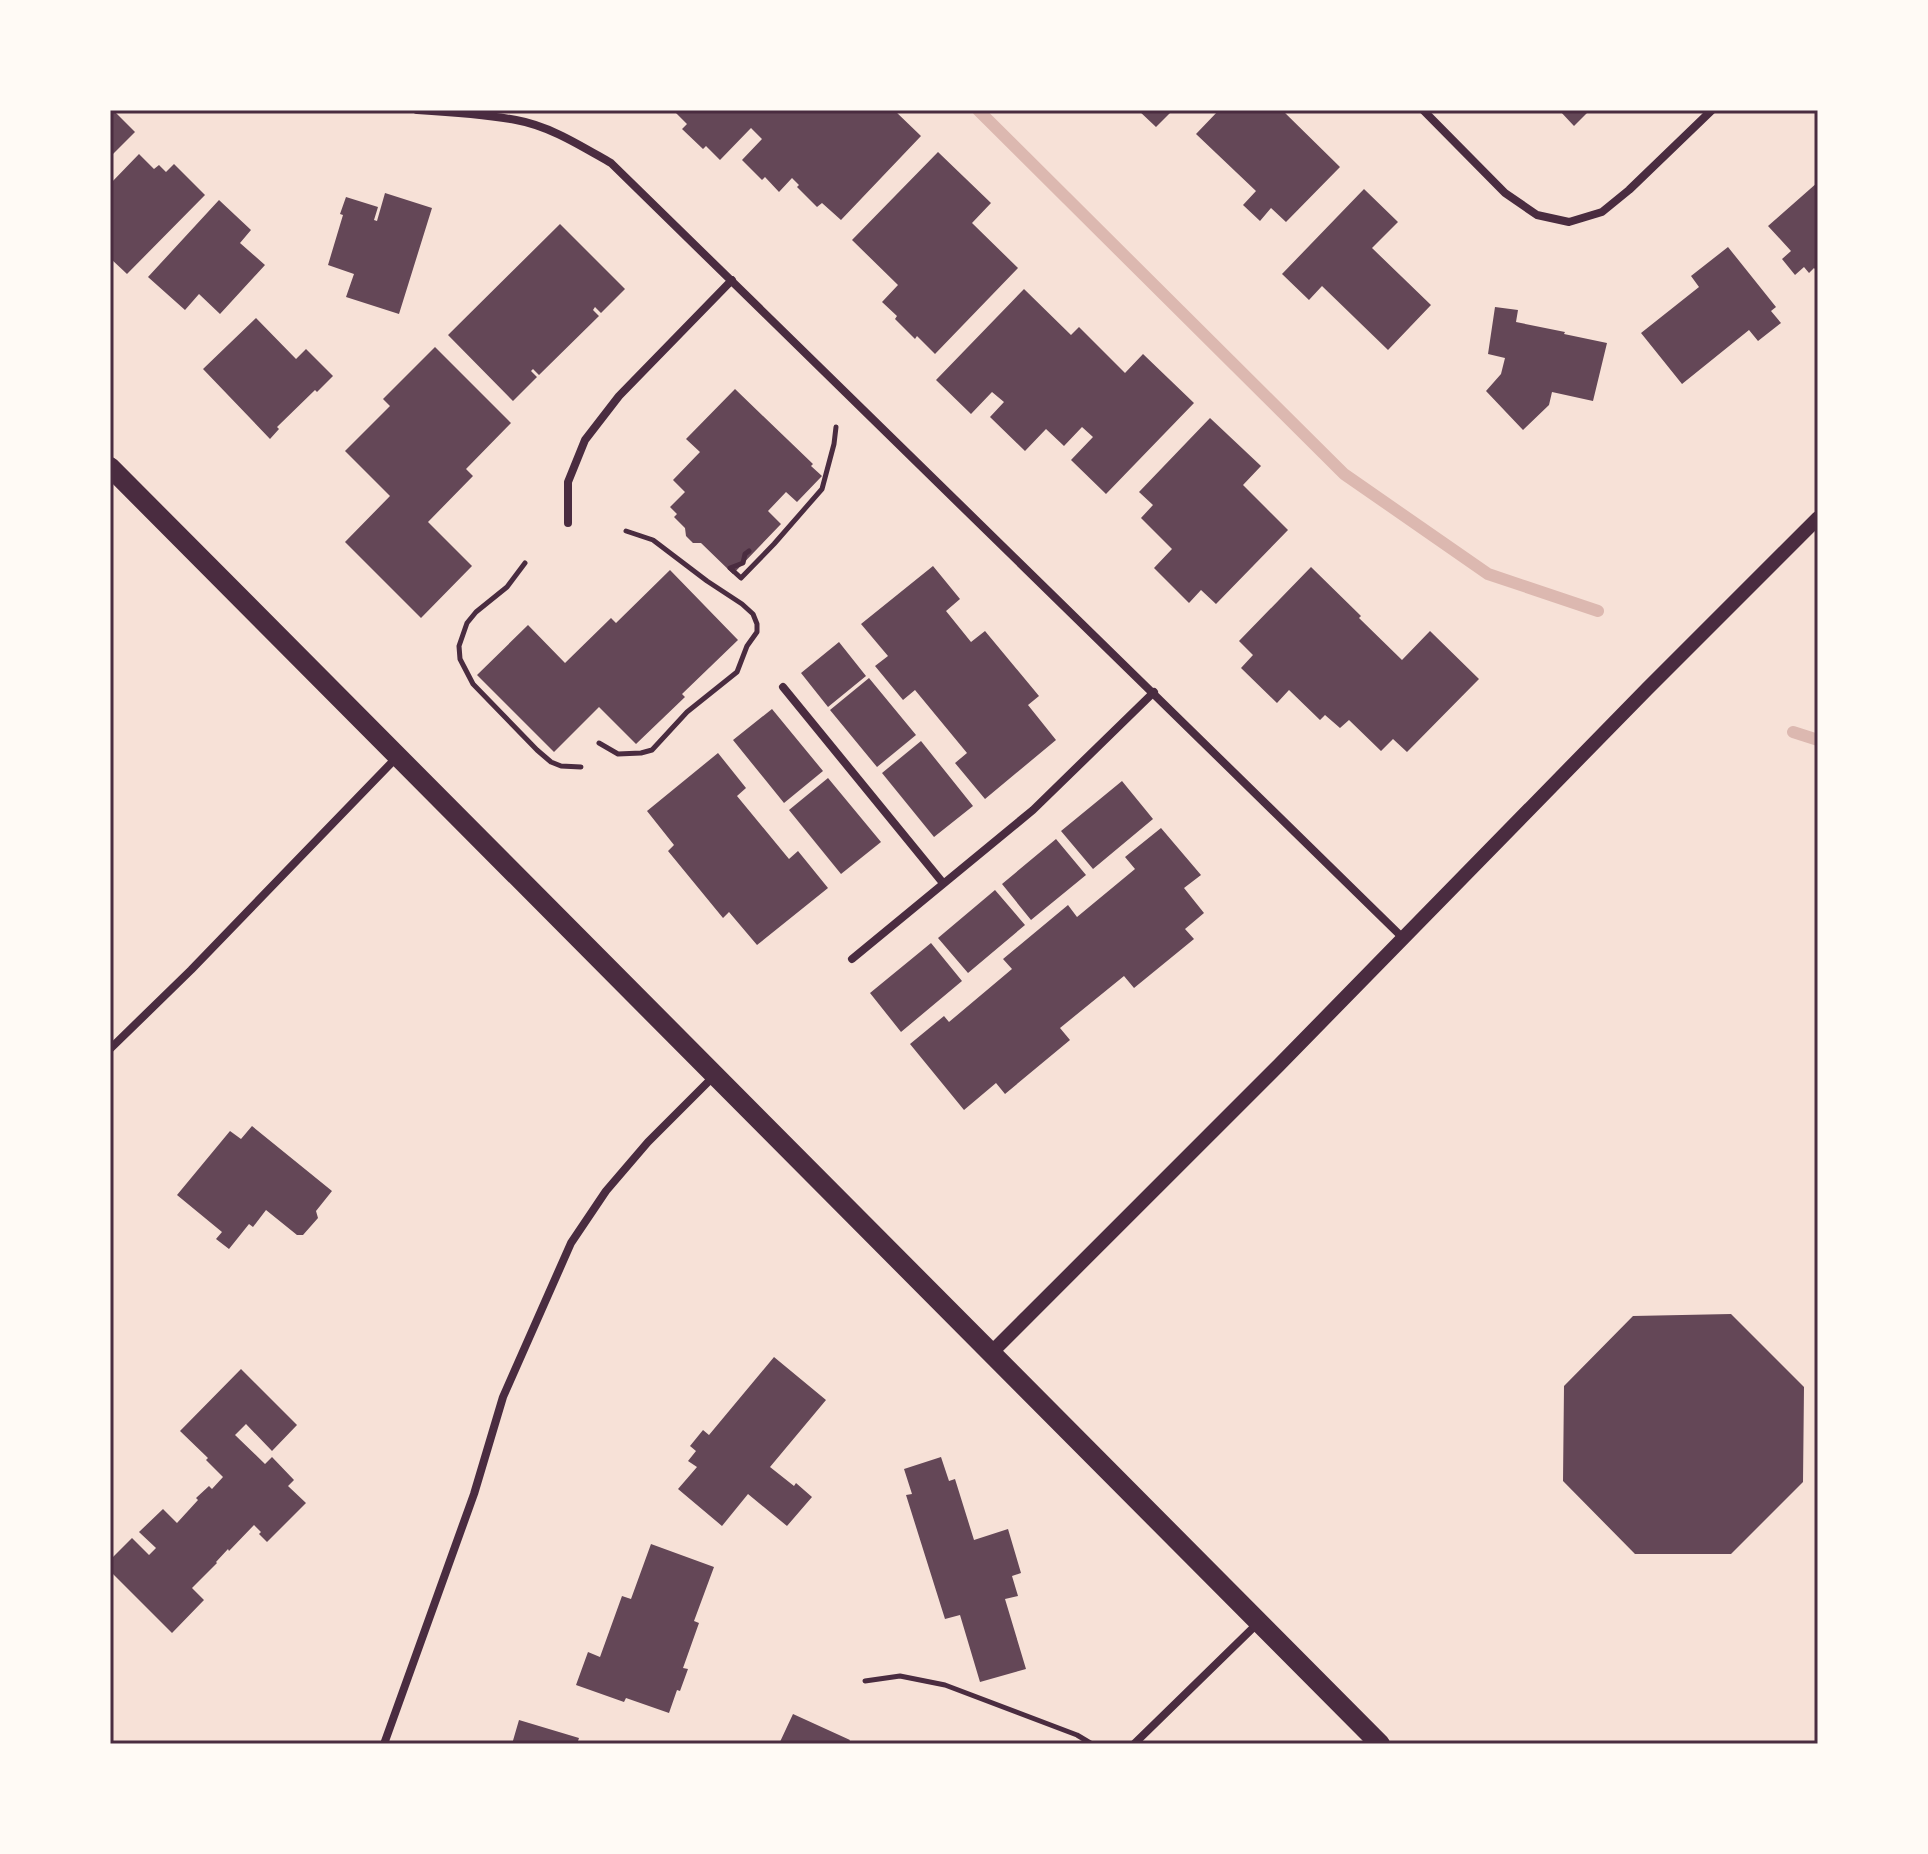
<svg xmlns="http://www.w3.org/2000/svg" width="1928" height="1854" font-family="'Space Grotesk',sans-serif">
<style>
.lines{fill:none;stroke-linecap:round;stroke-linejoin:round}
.stream{stroke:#dcb8b0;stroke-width:12}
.building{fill:#644757}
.path{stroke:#4a2c40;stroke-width:5}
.minor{stroke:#4a2c40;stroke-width:8}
.tertiary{stroke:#4a2c40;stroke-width:14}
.primary{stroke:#4a2c40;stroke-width:20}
.neatline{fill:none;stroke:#4a2c40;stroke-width:3}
</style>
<rect width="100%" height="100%" fill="#f7e1d7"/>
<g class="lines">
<path class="stream" d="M978,110L1344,474L1488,574L1598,611
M1793,732L1818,740"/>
</g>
<path class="building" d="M110,110H113L135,132L110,157Z
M673,110H894L921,136L841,220L822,203L817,207L797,187L799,185L792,178L779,192L765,177L762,180L742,160L762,139L751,128L720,160L706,146L703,149L682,129L687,124Z
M1138,110H1173L1156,127Z
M1219,110H1282L1340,167L1286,222L1271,208L1260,221L1243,205L1256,191L1196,134Z
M1559,110H1590L1574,126Z
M938,152L991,203L972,223L1018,268L935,354L917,336L915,339L895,319L897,316L882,302L898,285L852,240Z
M139,154L154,169L159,165L166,172L174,164L205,195L127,274L110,258V184Z
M1818,182V272L1814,268L1809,273L1804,267L1795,275L1782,259L1791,251L1768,226Z
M1364,189L1398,222L1372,248L1431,305L1388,350L1322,286L1309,300L1282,274Z
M385,193L432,208L399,314L346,297L354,274L328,265L343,215L340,214L346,197L378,207L374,220L377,221Z
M219,200L251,230L240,243L265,265L220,314L199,294L185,310L148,277Z
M560,224L625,289L601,313L595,307L593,310L599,316L539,375L533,369L531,371L537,377L513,401L448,335Z
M1728,247L1776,307L1771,311L1781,323L1758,341L1749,330L1682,384L1641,333L1699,287L1691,276Z
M1024,289L1071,335L1079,327L1125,373L1143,354L1194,403L1106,494L1071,460L1093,437L1082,427L1064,446L1046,429L1025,451L990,417L1004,402L992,392L971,414L936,380Z
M1495,307L1518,310L1516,322L1565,332L1564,334L1607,343L1593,401L1552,392L1549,405L1523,430L1486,391L1501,374L1505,358L1488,354Z
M256,318L296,359L306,349L333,376L317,392L315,390L277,427L279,429L270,439L203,369Z
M435,347L511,423L466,469L473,476L428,522L472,566L421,618L345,542L390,496L345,451L390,406L383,399Z
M735,389L813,464L811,466L822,476L797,502L786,492L768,511L781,524L733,574L701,543H693L686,536L685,528L674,517L677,514L670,507L685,492L673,480L700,452L686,439Z
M1210,418L1261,466L1243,485L1288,530L1216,604L1201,590L1189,603L1154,568L1172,549L1141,518L1153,505L1139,492Z
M933,566L960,599L946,611L971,642L985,631L1039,696L1028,705L1056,740L985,799L955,763L967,753L915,690L903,700L875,666L888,656L861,624Z
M1311,567L1361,616L1359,618L1402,660L1430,631L1479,679L1407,752L1393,739L1381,751L1349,720L1340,728L1325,715L1320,720L1289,690L1277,703L1241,668L1253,655L1239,641Z
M670,570L738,640L682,694L685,697L636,744L599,707L554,752L477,675L528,625L565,663L611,618L616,623Z
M839,642L866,676L828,707L801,673Z
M869,678L916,735L877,767L830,710Z
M772,709L823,771L784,803L733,740Z
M921,741L973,806L934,837L882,773Z
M718,753L746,788L737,796L789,859L798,851L828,888L757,945L729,912L723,918L668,851L674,845L647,811Z
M828,778L881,842L841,874L789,810Z
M1122,781L1153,819L1093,869L1061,831Z
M1161,828L1201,875L1184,888L1204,913L1185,929L1194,939L1134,988L1124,976L1060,1028L1070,1040L1005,1094L996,1083L964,1110L910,1044L944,1016L949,1022L1012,969L1003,959L1068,905L1077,917L1135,869L1125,857Z
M1056,839L1086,875L1031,920L1002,884Z
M995,890L1025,925L968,973L938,938Z
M931,943L962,981L901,1032L870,993Z
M252,1126L332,1191L316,1211L318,1218L303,1235H297L266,1210L253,1227L249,1224L229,1249L216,1239L222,1232L177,1195L230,1131L241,1139Z
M1731,1314L1804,1387L1803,1482L1731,1554H1635L1563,1481L1564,1386L1633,1316Z
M774,1357L826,1400L770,1467L794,1486L796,1483L812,1497L787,1526L748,1494L722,1526L678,1489L697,1467L688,1461L696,1451L690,1446L703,1430L709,1435Z
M241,1369L297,1425L272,1451L246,1424L235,1435L265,1464L272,1457L294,1480L288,1486L306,1503L267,1542L259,1534L261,1532L254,1525L229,1551L228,1549L216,1562L217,1563L192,1588L204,1600L172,1633L110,1571V1560L132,1538L149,1555L156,1548L139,1532L163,1509L177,1523L198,1500L196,1498L209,1486L212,1489L223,1477L206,1460L208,1458L180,1431Z
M941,1457L949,1481L955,1479L974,1540L1008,1529L1021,1573L1012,1576L1018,1596L1005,1599L1026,1669L980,1682L960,1615L945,1619L906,1495L912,1494L904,1469Z
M651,1544L714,1567L694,1621L699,1623L683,1668L688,1669L680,1691L677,1690L669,1713L626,1698L624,1702L576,1685L588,1652L600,1657L622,1596L631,1599Z
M793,1714L850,1740L848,1744H779Z
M519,1720L579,1738L577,1744H512Z"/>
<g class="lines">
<path class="path" d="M749,551L745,554L743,563L730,568L741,578L774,544L822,489L834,444L836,427
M525,563L507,587L476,612L467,623L459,646L460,659L473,684L537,750L551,762L561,766L581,767
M599,743L618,754L641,753L652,750L687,712L737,672L747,646L757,632V624L753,614L742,604L707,581L653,540L626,531
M865,1681L900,1676L945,1685L1077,1735L1092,1744"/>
<path class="minor" d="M417,110C450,112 483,114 516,120C550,126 581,146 611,163L1404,939
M1423,110L1505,193L1537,215L1569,222L1602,212L1629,190L1712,110
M568,523V482L585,440L619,396L732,280
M783,687L943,883
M852,959L1033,810L1154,692
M110,1049L191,970L397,757
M384,1744L474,1494L503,1397L571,1243L606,1191L648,1142L714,1076
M1134,1744L1258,1623"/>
<path class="tertiary" d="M991,1353L1279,1065L1647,689L1818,518"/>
<path class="primary" d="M110,467L1380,1744"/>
</g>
<rect width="1928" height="1854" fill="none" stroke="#fffaf5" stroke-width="224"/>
<rect x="112" y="112" width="1704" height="1630" class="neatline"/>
</svg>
